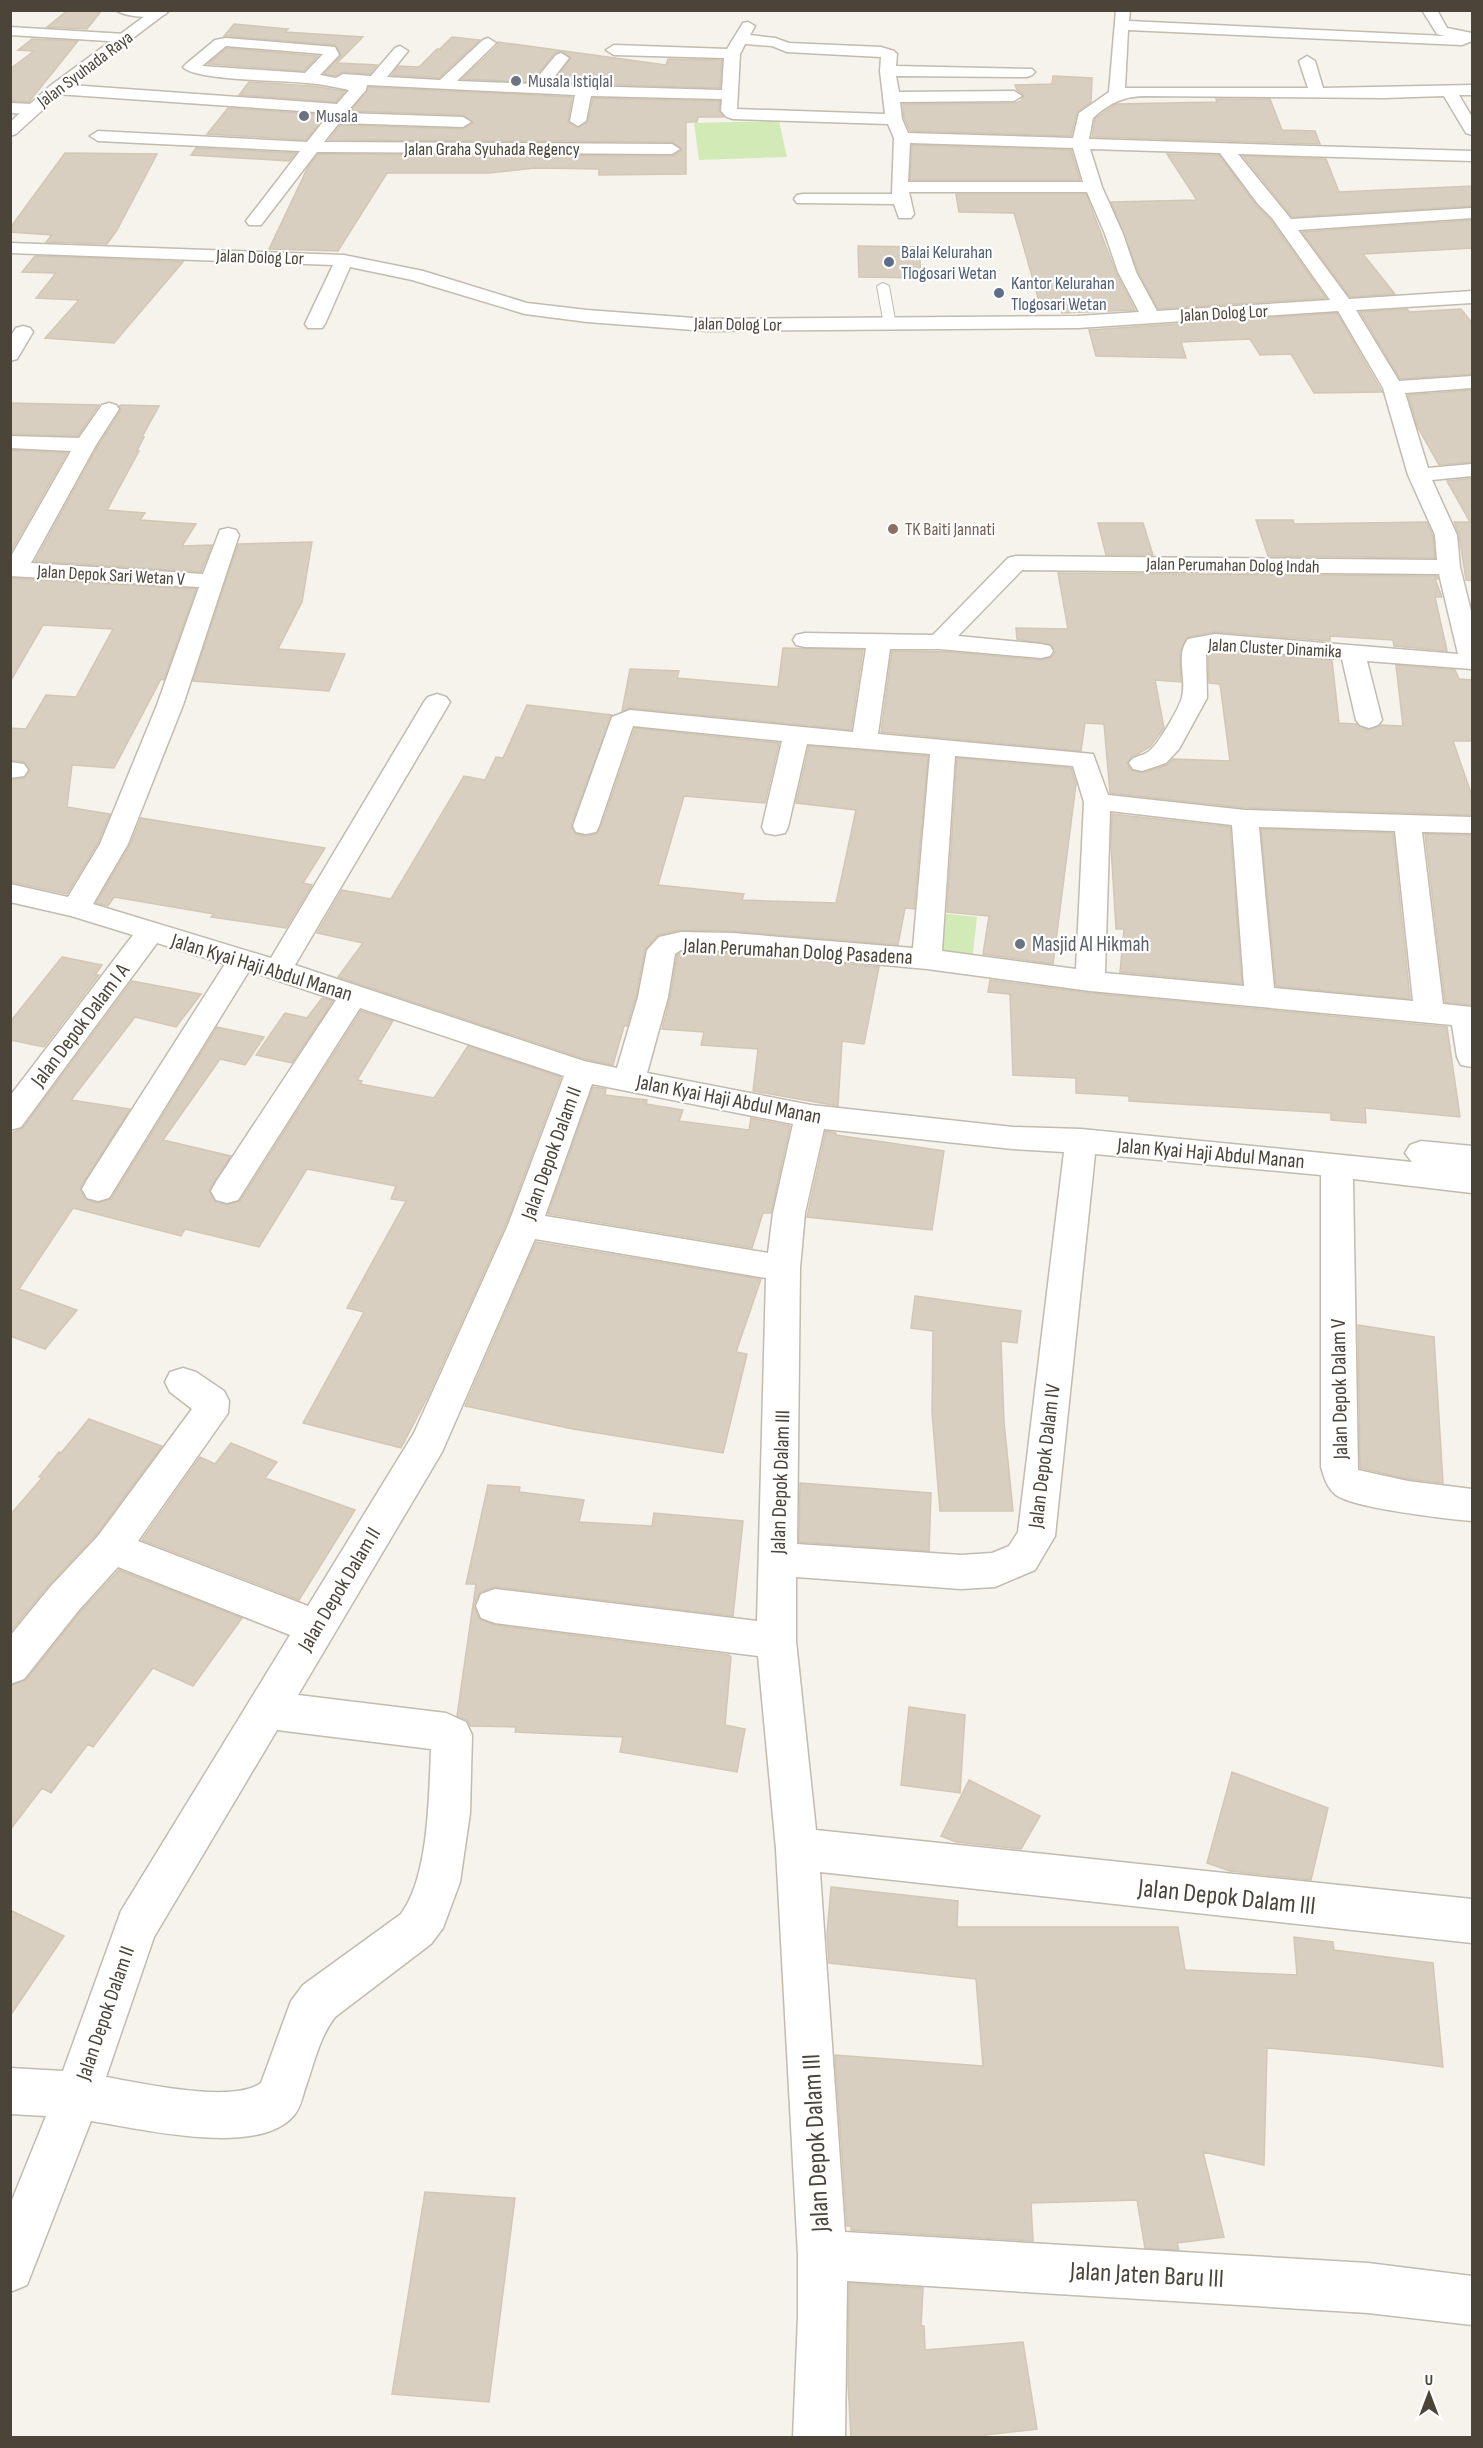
<svg xmlns="http://www.w3.org/2000/svg" width="1483" height="2448" font-family="'Sofia Sans Condensed',sans-serif">
<style>
.green{fill:#d2eab5}
.building{fill:#d8cfc1;stroke:#d3c7b4;stroke-width:1.5}
.lines{fill:none;stroke-linecap:round;stroke-linejoin:round}
.service-casing{stroke:#c2bbae;stroke-width:2}
.minor-casing{stroke:#c2bbae;stroke-width:3}
.tertiary-casing{stroke:#c2bbae;stroke-width:3}
.service{fill:#fff;fill-rule:evenodd}
.minor{fill:#fff;fill-rule:evenodd}
.tertiary{fill:#fff;fill-rule:evenodd}
.worship-dot{fill:#6b7280;stroke:#fff;stroke-width:2}
.service-dot{fill:#5c6f8a;stroke:#fff;stroke-width:2}
.education-dot{fill:#8d6e63;stroke:#fff;stroke-width:2}
.labels{text-anchor:middle;stroke-width:4.5;stroke-linejoin:round;paint-order:stroke}
.far-street-label{font-size:18px;fill:#4b4439;stroke:#fff}
.far-worship-label{font-size:18px;fill:#5b616d;stroke:#fff;text-anchor:start}
.far-service-label{font-size:18px;fill:#4e5e75;stroke:#fff;text-anchor:start}
.far-education-label{font-size:18px;fill:#785e54;stroke:#fff;text-anchor:start}
.worship-label{font-size:21px;fill:#5b616d;stroke:#fff;text-anchor:start}
.street-label{font-size:21px;fill:#4b4439;stroke:#fff}
.near-street-label{font-size:26px;fill:#4b4439;stroke:#fff}
</style>
<rect width="100%" height="100%" fill="#f6f3ec"/>
<path class="green" d="M779,121L787,157L699,160L694,123Z
M928,912L977,917L972,961L922,957Z"/>
<path class="building" d="M68,10H102L87,29L47,27Z
M234,24L288,29L285,32L363,37L337,63L377,65L370,74L343,72L336,76L324,74L341,55L335,45L224,36Z
M452,37L480,40L439,78L392,75L398,66L419,67L437,49H440Z
M32,39L78,41L29,102L10,101V69L34,51L18,50Z
M498,42L666,65L668,59L722,60L720,88L552,83L571,58L560,51L554,54L531,82L462,79L498,45Z
M227,48L318,56L304,71L208,64Z
M1053,76L1092,78L1091,102L1077,112L1071,136L910,131L904,118L903,104L1015,103L1021,101L1024,95L1017,90L1015,85L1052,84Z
M249,82L312,86L345,91L336,102L239,95Z
M369,87L572,97L568,122L577,128L588,121L593,98L720,101L719,111L724,117H698L697,122H686V174L599,175V169L535,168L489,173H387L338,251L269,249L308,167L318,154L672,156L682,150L672,142L329,140L340,125L463,129L473,123L463,115L351,111Z
M1216,99H1270L1282,130L1315,131L1320,144L1092,137L1095,119L1116,104L1217,102Z
M228,108L326,115L306,140L207,134Z
M912,145L1071,150L1080,180H910Z
M196,148L296,153L289,161L191,155Z
M65,153L157,154L117,230L107,244L46,242L52,235L10,232V228Z
M1167,154L1219,155L1256,205L1270,219L1326,298L1158,309L1138,271L1111,202L1197,200Z
M1243,156L1326,159L1339,192L1473,186V206L1292,217Z
M956,194H1086L1116,273L1135,310L1062,313L1056,301H1039L1014,213L959,212Z
M1473,220V248L1363,254L1395,294L1350,297L1302,232Z
M858,246L919,247L921,278L859,277Z
M35,256L96,258L183,262L114,343L45,338L79,300L36,298L56,273L22,272Z
M1407,309L1409,312L1461,309L1473,324V374L1400,379L1360,312Z
M1337,313L1382,392L1314,393L1291,354L1260,355L1250,339L1181,342L1186,358L1096,356L1089,330Z
M1473,390V462L1439,465L1417,426L1408,395Z
M10,403L55,404L99,405L78,436L10,434Z
M121,405L159,406L142,437H144L137,451H139L107,510L145,513L140,520L196,524L182,546L212,545L201,572L35,561L98,446L121,410L119,406Z
M10,450L67,453L10,553Z
M1473,478V581L1466,580L1459,535L1454,522H1470L1447,481Z
M1256,520H1293L1294,524L1427,522L1433,536L1435,558L1268,556Z
M1098,523H1143L1153,555H1106Z
M312,542L302,602L278,649L345,654L329,691L193,681L238,544Z
M1058,573L1437,576L1438,579H1435L1442,597H1435L1447,651L1394,646L1393,640L1330,636V641L1215,632L1188,637L1180,652L1181,682L1155,680L1164,728L1150,747L1132,757L1127,763L1131,770L1142,773L1167,765L1173,759L1230,761L1220,684L1209,683L1208,652L1215,650L1332,660L1339,723L1356,724L1368,730L1381,725L1403,726L1396,665L1455,670L1459,679L1473,680V741H1453L1473,799V815L1245,808L1110,793L1104,724L1085,723L1081,751L881,732L892,651L951,652L1041,660L1052,657L1055,652L1052,645L1017,639L1016,628L1068,629Z
M10,578L196,589L164,680L161,679L114,768L72,765L67,807L110,814L98,843L67,894L10,882V780L24,778L30,771L24,762L10,760V728L26,729L46,695L76,697L113,629L43,625L10,682Z
M783,648L863,650L851,730L630,708L622,711L630,669L679,671L677,678L778,687Z
M527,705L612,715L571,825L576,834L586,836L596,834L601,827L635,728L779,743L765,803L684,796L658,885L744,894L742,900L836,903L856,810L796,803L809,746L928,756L914,909L905,908L898,945L733,931L681,930L658,935L645,950L636,996L627,1026H624L613,1065L585,1059L338,977L363,943L317,933L342,890L391,899L464,776L485,780L496,757L503,758Z
M957,758L1071,768L1076,784L1053,964L983,954L989,916L947,912Z
M1112,814L1230,827L1242,984L1120,972L1124,929H1116L1111,846Z
M141,818L325,848L303,883L312,885L286,928L211,917L214,914L114,897L108,906L96,903L130,845Z
M1261,829L1393,833L1410,999L1276,986Z
M1425,834L1473,835V1005L1445,1002Z
M682,952L733,953L879,967L864,1044L842,1041L838,1106L753,1091L758,1049L701,1045L704,1032L662,1029L670,998L677,955Z
M62,957L102,965L95,975H99L44,1047L10,1040V1022Z
M990,980L1090,993L1447,1027L1460,1117L1365,1108L1366,1123L1331,1120V1113L1129,1101V1096L1076,1093V1078L1013,1075L1010,994L988,992Z
M132,981L201,994L176,1027L135,1017L71,1100L130,1109L80,1188L85,1199L97,1203L111,1199L217,1027L264,1037L245,1065L220,1059L163,1140L231,1156L209,1190L214,1201L226,1205L240,1201L361,1011L393,1021L357,1080L362,1081L360,1084L434,1098L468,1046L561,1077L506,1224L427,1398L401,1448L303,1423L364,1312L347,1308L406,1201L391,1199L396,1186L307,1169L259,1247L185,1229L181,1236L73,1208L19,1289L77,1310L45,1349L10,1336V1134L23,1128Z
M322,998L333,1001L292,1063L256,1055L285,1013L307,1018Z
M593,1087L606,1089L605,1095L647,1100L646,1104L683,1110L679,1121L749,1130L751,1118L790,1126L771,1213H763L752,1248L548,1214Z
M826,1131L836,1133V1135L944,1151L932,1230L807,1217Z
M536,1242L761,1279L736,1352L747,1354L723,1453L573,1429L465,1406Z
M915,1296L1021,1311L1017,1343L1001,1341L1004,1422L1013,1511H940L932,1412L933,1331L911,1328Z
M1358,1325L1434,1337L1443,1483L1408,1479L1360,1468Z
M89,1419L162,1446L96,1535L49,1585L10,1632V1515L42,1478L39,1477L59,1452L61,1453Z
M231,1443L277,1462L265,1478L355,1510L299,1600L142,1540L200,1457L215,1464Z
M800,1483L931,1493L929,1551L799,1542Z
M488,1485L520,1487L519,1492L584,1500L579,1522L652,1526L654,1513L743,1521L733,1616L495,1587L480,1592L474,1605L479,1619L495,1625L729,1655L731,1657L725,1725L745,1729L737,1772L620,1752L623,1737L515,1732L516,1727L470,1726L467,1720L457,1716L476,1584H466Z
M119,1570L242,1618L193,1686L153,1668L93,1747L88,1744L51,1793L42,1788L10,1830V1686L26,1680L81,1611Z
M909,1707L965,1715L960,1793L901,1785Z
M1232,1772L1328,1808L1311,1880L1230,1871L1207,1863Z
M969,1780L1040,1816L1021,1849L956,1842L941,1836Z
M831,1887L958,1901L957,1927H1178L1185,1970L1297,1975L1294,1937L1333,1942L1334,1950L1433,1963L1443,2067L1367,2057L1267,2048L1264,2165L1203,2152L1224,2237L1177,2243L1179,2250L1145,2248L1137,2200L1031,2203L1033,2241L851,2230V2226H847L835,2055L983,2066L976,1979L829,1963L827,1934Z
M10,1910L64,1936L10,2016Z
M425,2192L515,2198L489,2402L392,2394Z
M849,2283L923,2288L921,2326H924L925,2350L1023,2342L1037,2429L985,2435L986,2438H851L848,2383Z"/>
<g class="lines">
<g class="service-casing">
<path id="service" d="M883,283L889,286L896,325L890,328L884,325L877,286Z"/>
</g>
<g class="minor-casing">
<path id="minor" d="M116,10H166L167,13C160,20 123,17 116,10Z
M1116,10H1130L1129,21L1445,36L1437,34L1422,10H1437L1447,28L1472,33V41L1462,45L1128,30L1125,88H1308L1299,61L1307,56L1315,61L1323,88L1472,85V95H1459L1472,117V135L1466,133L1444,96L1384,98L1143,96C1121,97 1109,104 1093,118L1089,139L1472,151V161L1238,154L1291,219L1472,208V218L1298,230L1349,299L1472,291V303L1356,310L1399,381L1472,376V388L1405,393L1428,468L1472,464V476L1432,480L1457,535L1460,567L1472,615V669L1367,661L1382,720L1378,725L1369,728L1360,725L1356,720L1342,659L1215,648L1206,650L1207,698L1179,749L1166,763L1142,771L1133,769L1129,763C1134,755 1141,757 1148,752C1157,747 1180,707 1182,697C1187,677 1175,656 1188,639L1215,634L1458,654L1439,574L1022,570L958,636L1041,644L1050,646L1053,651L1050,656L1041,658L939,649H890L878,734L1093,754L1108,795L1245,810L1472,817V833L1422,832L1443,1004L1472,1007V1067L1461,1065L1457,1057L1452,1025L1090,991L927,969L733,951L681,950L675,954L668,997L647,1073L811,1105L1013,1127L1081,1129L1412,1162L1405,1153L1410,1145L1421,1141L1472,1146V1193L1353,1179L1358,1470L1408,1481L1472,1489V1521C1447,1519 1353,1508 1336,1495C1327,1488 1324,1477 1321,1467V1175L1095,1154L1055,1536L1035,1570L995,1587L961,1589L796,1577V1641L816,1830L1472,1899V1943L820,1872L845,2232L1368,2263L1472,2276V2325L1368,2313L847,2281L845,2438H793L798,2317V2255L776,1849L758,1656L495,1623L481,1618L476,1606L481,1594L495,1589L757,1621L766,1278L535,1239L442,1452L298,1695L446,1713L466,1722L472,1735L470,1813L460,1882L443,1928L431,1944L335,2017C319,2038 314,2064 305,2089C303,2096 300,2108 295,2114C261,2159 138,2128 91,2121L27,2285L10,2292V2205L46,2116L10,2114V2068L63,2071L121,1911L290,1635L118,1567L79,1610L24,1679L10,1684V1636L51,1586L98,1536L192,1409L170,1392L165,1382L170,1372L183,1368L196,1372L224,1391L229,1401L228,1413L138,1541L308,1606L414,1433L508,1225L564,1076L360,1008L238,1200L227,1203L216,1200L211,1191L216,1182L336,1000L249,971L109,1198L98,1201L87,1198L82,1189L87,1180L225,964L157,943L21,1127L10,1130V1096L133,935L71,916L10,902V884L68,897L100,844L157,705L199,587L10,576V558L71,451L10,448V436L79,438L102,405L109,403L116,405L119,409L96,445L31,563L203,574L220,530L228,528L236,530L239,535L183,705L128,844L93,904L271,958L424,702L428,697L437,694L446,697L450,702L295,965L584,1061L617,1068L638,997L647,950L659,937L681,932L733,933L913,948L930,754L807,744L788,827L785,833L775,835L765,833L762,827L782,741L633,726L599,826L596,832L586,834L576,832L573,826L612,717L630,710L853,732L866,648L805,647L796,645L793,640L796,635L805,633L933,635L1008,558L1016,556L1437,560L1435,535L1408,475L1383,388L1338,311L1078,328L707,331L587,322L525,314L412,280L350,267L325,324L322,328H308L305,324L333,265L10,253V243L344,255L423,271L527,303L587,310L707,319L1078,316L1139,312L1118,272L1105,234L1087,192H909L914,214L911,218H899L894,204L797,203L794,199L797,195L803,194H892L894,138L888,124L733,119L727,117L721,111L722,99L591,96L586,121L578,126L570,121L575,95L367,85L366,90L346,113L463,117L471,122L463,127L339,123L324,142L672,144L680,149L672,154L317,152L261,225H249L246,221L300,151L98,141L90,136L98,131L307,142L330,113L56,94L48,89L56,84L337,104L349,90C335,87 321,84 307,83C285,80 195,81 183,67L186,64L215,40L226,38L335,47L339,55L320,75L336,78L343,74L371,76L395,48L400,46L408,51L387,77L440,80L483,40L488,38L496,43L493,46L457,81L532,84L556,55L561,53L569,58L548,85L722,90L724,58L614,55L606,50L614,45L727,49L743,23L748,22L755,26L750,35L775,38L789,43L881,47L894,51L897,54L896,66L1032,69L1035,72L1032,75L1027,77L896,76L899,92L1014,91L1022,96L1014,101L900,102L902,119L908,133L1073,138L1079,113L1109,92ZM745,44L772,46L787,52L881,57L880,71L885,114L737,109L740,54ZM226,46L323,54L305,73L202,66ZM910,143L1073,148L1083,182H908ZM1090,149L1220,153L1258,204L1272,218L1330,300L1157,311L1136,272L1123,234L1102,187ZM955,756L1073,766L1084,802L1076,969L942,951ZM1110,811L1232,825L1244,986L1105,973ZM1259,827L1395,831L1413,1001L1274,988ZM592,1084L793,1124L773,1213L768,1253L545,1216ZM824,1129L1013,1149L1064,1152L1018,1532L1009,1546L992,1553L961,1555L797,1544L800,1268L805,1213ZM277,1730L431,1749C429,1796 429,1876 401,1914L303,1985L291,2001L261,2083C233,2104 141,2083 106,2077L154,1937Z
M10,27L125,34L132,38L125,42L10,35Z
M10,103L33,104L41,109L33,114L10,113Z
M23,326L30,328L33,332L17,359L10,361V337L16,328Z
M10,762L24,764L28,770L24,776L10,778Z"/>
</g>
<g class="tertiary-casing">
<path id="tertiary" d="M153,10H170L62,92L16,134L10,136V122L50,86Z"/>
</g>
<use href="#service" class="service"/>
<use href="#minor" class="minor"/>
<use href="#tertiary" class="tertiary"/>
</g>
<g class="worship-dot">
<circle cx="516" cy="81" r="6"/>
<circle cx="304" cy="116" r="6"/>
<circle cx="1020" cy="944" r="6"/>
</g>
<g class="service-dot">
<circle cx="889" cy="262" r="6"/>
<circle cx="999" cy="293" r="6"/>
</g>
<circle class="education-dot" cx="893" cy="529" r="6"/>
<g class="labels">
<g class="far-street-label">
<text transform="translate(85 69) rotate(-37)" y="6">Jalan Syuhada Raya</text>
<text x="492" y="155">Jalan Graha Syuhada Regency</text>
<text transform="translate(260 257) rotate(2)" y="6">Jalan Dolog Lor</text>
<text transform="translate(1224 313) rotate(-3)" y="6">Jalan Dolog Lor</text>
<text transform="translate(738 324) rotate(1)" y="6">Jalan Dolog Lor</text>
<text transform="translate(1233 565) rotate(1)" y="6">Jalan Perumahan Dolog Indah</text>
<text transform="translate(111 575) rotate(3)" y="6">Jalan Depok Sari Wetan V</text>
<text transform="translate(1275 648) rotate(3)" y="6">Jalan Cluster Dinamika</text>
</g>
<g class="far-worship-label">
<text x="528" y="87">Musala Istiqlal</text>
<text x="316" y="122">Musala</text>
</g>
<g class="far-service-label">
<text x="901" y="258">Balai Kelurahan<tspan x="901" dy="21">Tlogosari Wetan</tspan></text>
<text x="1011" y="289">Kantor Kelurahan<tspan x="1011" dy="21">Tlogosari Wetan</tspan></text>
</g>
<g class="far-education-label">
<text x="905" y="535">TK Baiti Jannati</text>
</g>
<g class="worship-label">
<text x="1032" y="951">Masjid Al Hikmah</text>
</g>
<g class="street-label">
<text transform="translate(798 951) rotate(3)" y="7">Jalan Perumahan Dolog Pasadena</text>
<text transform="translate(262 967) rotate(17)" y="7">Jalan Kyai Haji Abdul Manan</text>
<text transform="translate(80 1025) rotate(-53)" y="7">Jalan Depok Dalam I A</text>
<text transform="translate(729 1099) rotate(11)" y="7">Jalan Kyai Haji Abdul Manan</text>
<text transform="translate(551 1153) rotate(-70)" y="7">Jalan Depok Dalam II</text>
<text transform="translate(1211 1153) rotate(5)" y="7">Jalan Kyai Haji Abdul Manan</text>
<text transform="translate(1339 1389) rotate(-91)" y="7">Jalan Depok Dalam V</text>
<text transform="translate(1044 1456) rotate(-83)" y="7">Jalan Depok Dalam IV</text>
<text transform="translate(780 1482) rotate(-88)" y="7">Jalan Depok Dalam III</text>
<text transform="translate(339 1589) rotate(-59)" y="7">Jalan Depok Dalam II</text>
<text transform="translate(105 2013) rotate(-71)" y="7">Jalan Depok Dalam II</text>
</g>
<g class="near-street-label">
<text transform="translate(1227 1896) rotate(6)" y="9">Jalan Depok Dalam III</text>
<text transform="translate(815 2143) rotate(-93)" y="9">Jalan Depok Dalam III</text>
<text transform="translate(1147 2274) rotate(3)" y="9">Jalan Jaten Baru III</text>
</g>
</g>
<rect width="1483" height="2448" fill="none" stroke="#4b4439" stroke-width="24"/>
<g transform="translate(1429 2394)" stroke="#ffffff" stroke-width="4.5" paint-order="stroke">
<path d="M0-4.5L10 22L0 15L-10 22Z" fill="#4b4439"/>
<text y="-9" font-size="16" font-weight="bold" text-anchor="middle" fill="#4b4439">U</text>
</g>
</svg>
